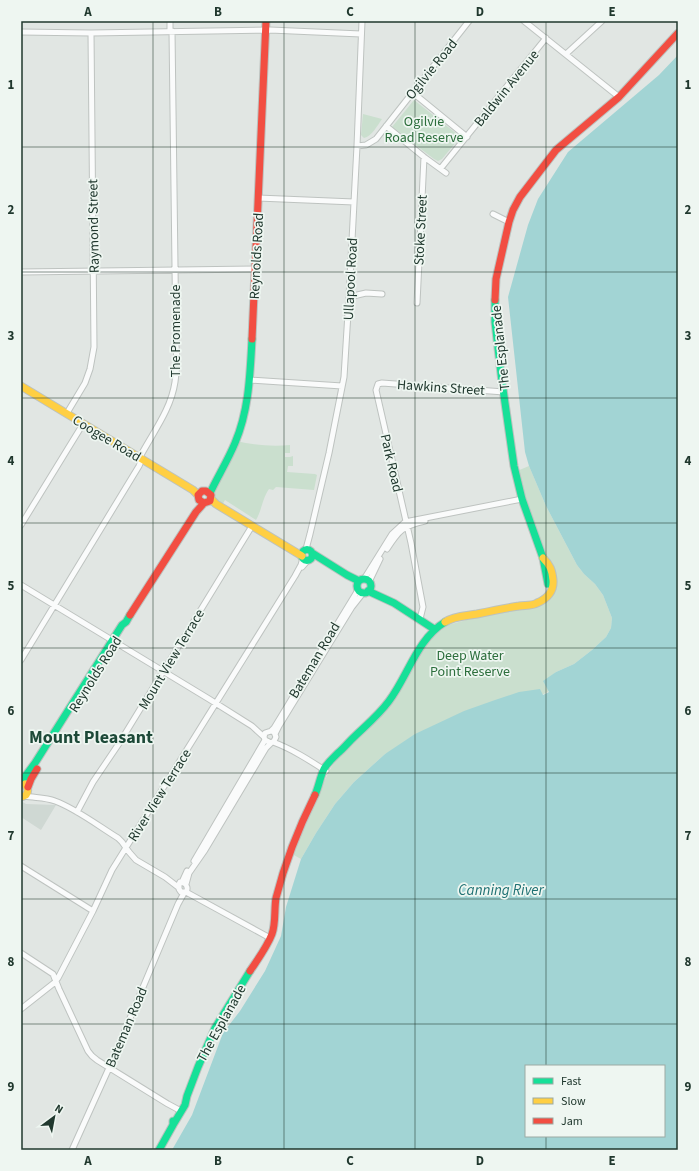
<svg xmlns="http://www.w3.org/2000/svg" width="699" height="1171" font-family="'Source Sans 3',sans-serif">
<style>
.built{fill:#cfd8d3}
.green{fill:#cadfce}
.water{fill:#a2d4d4;fill-rule:evenodd}
.lines{fill:none;stroke-linecap:round;stroke-linejoin:round}
.street-casing{stroke:#bec3c0;stroke-width:7}
.fast-casing{stroke:#bcc2bf;stroke-width:9}
.slow-casing{stroke:#bcc2bf;stroke-width:9}
.jam-casing{stroke:#bcc2bf;stroke-width:9}
.street{stroke:#fafbfb;stroke-width:5}
.fast{stroke:#16e098;stroke-width:7}
.slow{stroke:#ffcf43;stroke-width:7}
.jam{stroke:#f24e42;stroke-width:7}
.grid{fill:none;stroke:#20382e;stroke-width:1;stroke-opacity:0.55}
.labels{text-anchor:middle;stroke-width:3.5;stroke-linejoin:round;paint-order:stroke}
.street-label{font-size:14px;fill:#20382e;stroke:#eef6f1}
.park-label{font-size:14px;fill:#2c6e3c;stroke:#eef6f1}
.water-label{font-size:15px;font-style:italic;fill:#1d7072;stroke:#eef6f1}
.district-label{font-size:18px;font-weight:bold;fill:#1d4938;stroke:#eef6f1}
.neatline{fill:none;stroke:#20382e;stroke-width:1.5}
.grid-label{font-size:13px;text-anchor:middle;font-weight:bold;fill:#20382e}
</style>
<rect width="100%" height="100%" fill="#e1e6e3"/>
<path class="built" d="M21,801L26,804L56,805L41,830L21,817Z"/>
<path class="green" d="M414,100L457,134V141L442,159L438,161L434,159L392,127Z
M363,114L382,119C377,126 372,136 364,138L361,135Z
M236,441C253,445 272,447 290,445V453H285V457H290L293,456V466H288L287,472L315,474L317,475L314,490L276,487L273,490L269,489C262,499 262,510 256,520L225,500L221,507L211,499Z
M529,466L546,506L577,565L584,574L595,584L603,595L612,618L611,628L606,637L592,650L574,664L556,672L544,682L549,691L546,693L385,754L354,782L335,804L316,833L301,859L292,854L317,795L332,766L345,749L368,728L424,648L437,632L448,625L470,619L532,607L550,591L551,575L517,471Z"/>
<path class="water" d="M678,55V1150H172L192,1115L223,1033L240,1011L265,971L281,936L286,907L301,859L316,833L335,804L354,782L385,754L415,734L464,711L495,700L519,692L540,689L543,695L549,692L543,681L556,672L574,664L592,650L606,637L611,628L612,618L603,595L595,584L584,574L577,565L546,506L529,466L525,452L508,297L528,225L538,199L568,152L659,75ZM526,1066H664V1136H526Z"/>
<g class="lines">
<g class="street-casing">
<path id="street" d="M170,21V31
M524,21L619,97
M21,32L91,33L270,30L361,34
M566,54L602,21
M412,92L467,137
M386,126L424,157L446,173
M357,146L366,145L376,139L469,21
M441,168L546,38
M258,198L354,202
M493,214L509,222
M21,272L255,269
M349,296H353L366,293L382,294
M417,303L424,157
M250,380L342,386
M67,413L85,383L90,369L94,347L91,33
M21,525L83,424
M306,549L310,534L329,453L344,377L349,297L357,146L362,21
M387,549C399,530 403,526 425,521
M302,567L308,560
M364,579L392,534L405,522L522,499
M369,582L380,559
M21,585L209,699L252,726L264,737
M420,619L423,607L411,543L376,390L378,384L382,383L504,392
M21,660L139,466L141,461V455C154,431 171,409 175,382C177,370 177,357 176,345L172,31
M271,731L274,732L276,737L274,741L271,743L265,740L264,737L265,733L271,731L274,728L358,590
M275,734L279,726L352,607L363,593
M273,742C292,749 309,760 326,771
M25,796C35,798 45,797 55,801C75,808 100,827 118,838L122,842L129,852L136,860L165,877L178,887
M77,812L93,782L120,742L252,526
M194,861L265,740
M21,866L93,911
M180,882L184,883C187,885 188,889 186,892H181L179,889V884Z
M182,882L187,871
M186,884L189,873L205,850L266,748L271,743
M186,892L270,938
M21,953L53,974L59,989L88,1051L92,1056L97,1060L168,1104L181,1111
M21,1009L54,983L58,978L93,911L112,870L295,576L301,565L303,558
M72,1150L109,1068L178,904L184,893"/>
</g>
<g class="fast-casing">
<path id="fast" d="M495,300V322L502,382L514,466L522,499L543,558L548,584
M210,493C218,476 228,460 235,443C249,410 250,375 252,339
M301.5 555a5.5 5.5 0 1 1 11 0a5.5 5.5 0 1 1-11 0Z
M312,553L347,575L359,581
M357 586a7 7 0 1 1 14 0a7 7 0 1 1-14 0Z
M368,591L394,603L434,629
M21,782L35,763L122,625L126,622L130,615
M315,795C319,786 320,777 324,769C328,762 333,758 338,753C343,749 347,744 351,740C364,727 378,716 389,701C408,676 417,639 445,622
M173,1125L185,1105L187,1096L198,1067L215,1028L250,971
M159,1150L173,1125V1121"/>
</g>
<g class="slow-casing">
<path id="slow" d="M21,386L193,490L198,495
M211,499L216,504L302,556
M445,622C454,616 466,616 477,614C491,611 505,608 519,606C525,605 532,606 537,603C547,599 554,591 553,580C552,570 550,565 543,558
M21,797L26,795C29,791 28,788 25,784"/>
</g>
<g class="jam-casing">
<path id="jam" d="M495,300L496,279L509,222L513,210L520,197L556,150L619,97L678,33
M252,339L266,21
M130,615L196,512L204,503L210,501L211,495L206,491H202L198,495L199,500L204,503
M28,787L31,779L37,769
M250,971C258,959 267,947 272,934C276,923 274,909 276,898C285,862 299,827 315,795"/>
</g>
<use href="#street" class="street"/>
<use href="#fast" class="fast"/>
<use href="#slow" class="slow"/>
<use href="#jam" class="jam"/>
</g>
<path class="grid" d="M153,21V1150M284,21V1150M415,21V1150M546,21V1066M21,147H678M21,272H678M21,398H678M21,523H678M21,648H678M21,773H678M21,899H678M21,1024H678M546,1136V1150"/>
<g class="labels">
<g class="street-label">
<text transform="translate(431 69) rotate(-51)" y="5">Ogilvie Road</text>
<text transform="translate(506 88) rotate(-51)" y="5">Baldwin Avenue</text>
<text transform="translate(93 226) rotate(-91)" y="5">Raymond Street</text>
<text transform="translate(420 230) rotate(-87)" y="5">Stoke Street</text>
<text transform="translate(256 256) rotate(-87)" y="5">Reynolds Road</text>
<text transform="translate(350 279) rotate(-87)" y="5">Ullapool Road</text>
<text transform="translate(175 331) rotate(-90)" y="5">The Promenade</text>
<text transform="translate(500 348) rotate(-96)" y="5">The Esplanade</text>
<text transform="translate(441 387) rotate(4)" y="5">Hawkins Street</text>
<text transform="translate(107 438) rotate(31)" y="5">Coogee Road</text>
<text transform="translate(392 463) rotate(77)" y="5">Park Road</text>
<text transform="translate(171 659) rotate(-59)" y="5">Mount View Terrace</text>
<text transform="translate(314 660) rotate(-59)" y="5">Bateman Road</text>
<text transform="translate(95 674) rotate(-58)" y="5">Reynolds Road</text>
<text transform="translate(159 795) rotate(-58)" y="5">River View Terrace</text>
<text transform="translate(221 1023) rotate(-61)" y="5">The Esplanade</text>
<text transform="translate(126 1027) rotate(-67)" y="5">Bateman Road</text>
</g>
<g class="park-label">
<text x="424" y="126">Ogilvie<tspan x="424" dy="16">Road Reserve</tspan></text>
<text x="470" y="660">Deep Water<tspan x="470" dy="16">Point Reserve</tspan></text>
</g>
<g class="water-label">
<text x="501" y="895">Canning River</text>
</g>
<g class="district-label">
<text x="91" y="743">Mount Pleasant</text>
</g>
</g>
<rect width="699" height="1171" fill="none" stroke="#eef6f1" stroke-width="44"/>
<rect x="525" y="1065" width="140" height="72" fill="#eef6f1" stroke="#9caaa3"/>
<rect x="533" y="1078" width="20" height="6" fill="#16e098" stroke="#9caaa3"/>
<text x="561" y="1085" font-size="12" fill="#20382e">Fast</text>
<rect x="533" y="1098" width="20" height="6" fill="#ffcf43" stroke="#9caaa3"/>
<text x="561" y="1105" font-size="12" fill="#20382e">Slow</text>
<rect x="533" y="1118" width="20" height="6" fill="#f24e42" stroke="#9caaa3"/>
<text x="561" y="1125" font-size="12" fill="#20382e">Jam</text>
<g transform="translate(54 1117) rotate(32)" stroke="#eef6f1" stroke-width="3" paint-order="stroke">
<path d="M0-3L7 15L0 10L-7 15Z" fill="#20382e"/>
<text y="-6" font-size="11" font-weight="bold" text-anchor="middle" fill="#20382e">N</text>
</g>
<rect x="22" y="22" width="655" height="1127" class="neatline"/>
<g class="grid-label">
<text x="88" y="16">A</text>
<text x="218" y="16">B</text>
<text x="350" y="16">C</text>
<text x="480" y="16">D</text>
<text x="612" y="16">E</text>
<text x="11" y="89">1</text>
<text x="688" y="89">1</text>
<text x="11" y="214">2</text>
<text x="688" y="214">2</text>
<text x="11" y="340">3</text>
<text x="688" y="340">3</text>
<text x="11" y="465">4</text>
<text x="688" y="465">4</text>
<text x="11" y="590">5</text>
<text x="688" y="590">5</text>
<text x="11" y="715">6</text>
<text x="688" y="715">6</text>
<text x="11" y="840">7</text>
<text x="688" y="840">7</text>
<text x="11" y="966">8</text>
<text x="688" y="966">8</text>
<text x="11" y="1091">9</text>
<text x="688" y="1091">9</text>
<text x="88" y="1165">A</text>
<text x="218" y="1165">B</text>
<text x="350" y="1165">C</text>
<text x="480" y="1165">D</text>
<text x="612" y="1165">E</text>
</g>
</svg>
